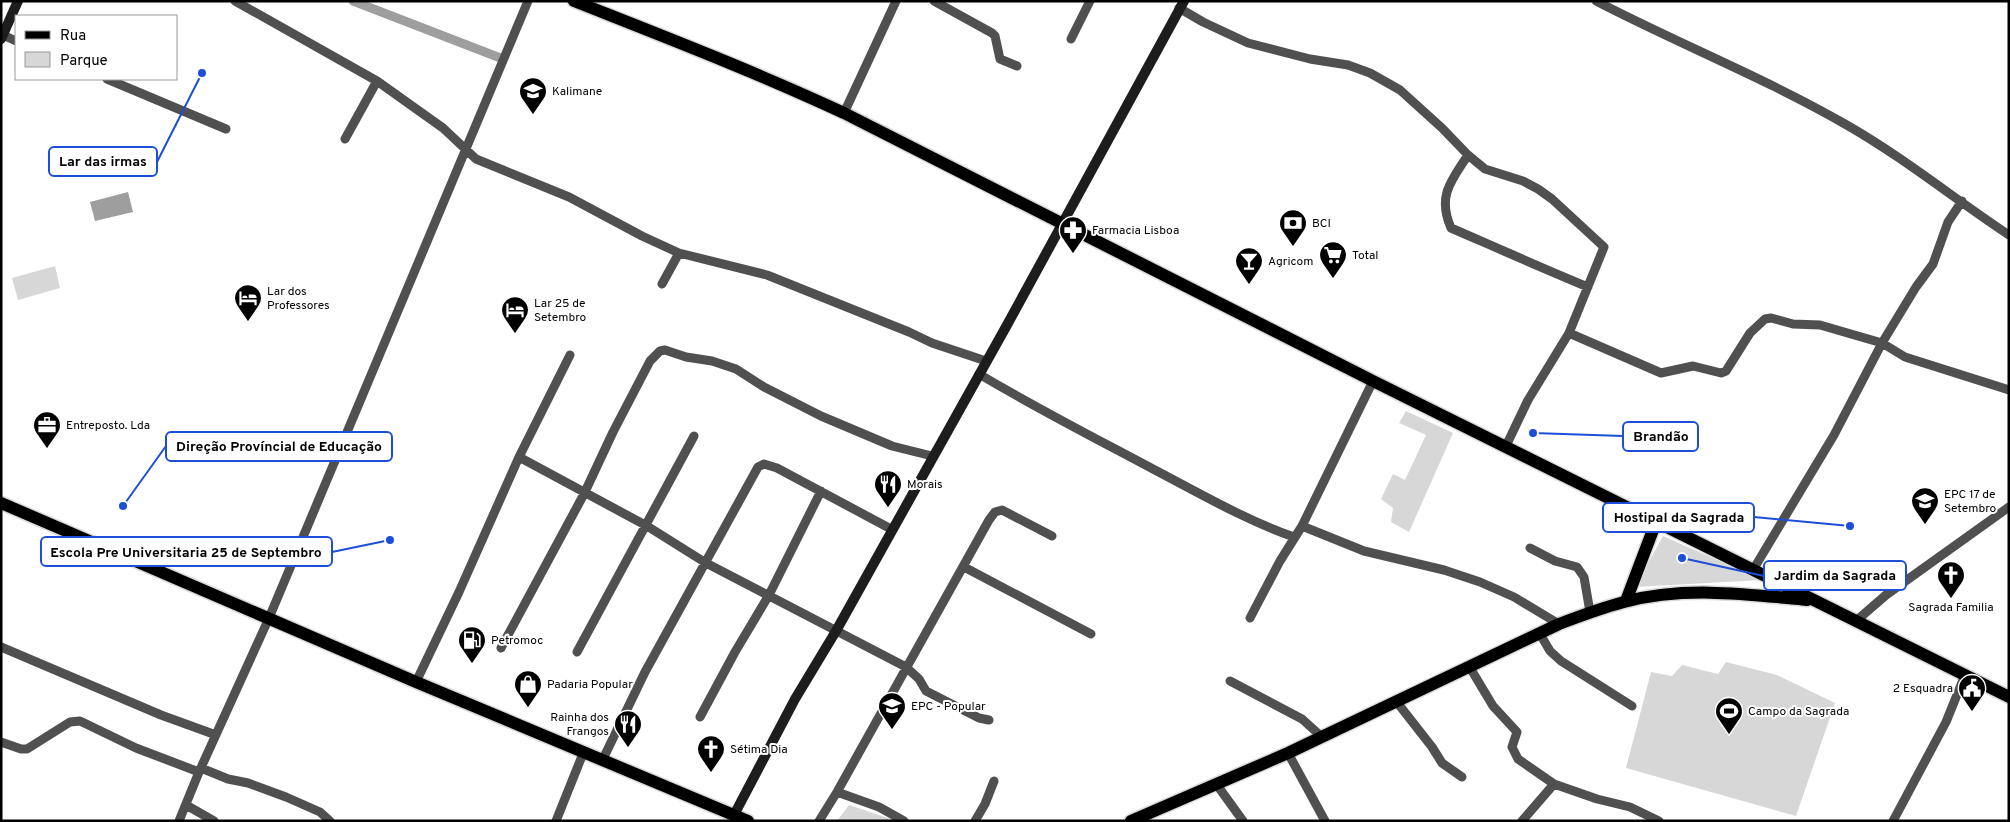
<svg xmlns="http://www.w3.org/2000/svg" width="2010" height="822" font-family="Overpass,sans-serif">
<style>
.green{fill:#d7d7d7}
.water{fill:#9e9e9e}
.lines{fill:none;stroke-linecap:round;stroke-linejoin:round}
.canal{stroke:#9e9e9e;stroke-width:9}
.primary-casing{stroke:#dbdbdb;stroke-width:15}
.street{stroke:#505050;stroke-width:9}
.secondary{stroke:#1d1d1d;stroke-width:10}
.primary{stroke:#000;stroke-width:12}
.labels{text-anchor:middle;stroke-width:4;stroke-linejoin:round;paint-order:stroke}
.poi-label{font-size:12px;fill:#000;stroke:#fff;text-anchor:start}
.leader{fill:none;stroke:#1d4ed8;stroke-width:2}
.callout-dot{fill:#1d4ed8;stroke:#fff;stroke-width:2}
.callout{fill:#fff;stroke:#1d4ed8;stroke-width:2}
.callout-label{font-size:14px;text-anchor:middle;font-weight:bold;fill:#000}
</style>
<rect width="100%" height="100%" fill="#fff"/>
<path class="green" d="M55,266L60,288L18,300L12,278Z
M1406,411L1453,433L1409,532L1391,522L1393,508L1381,499L1393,474L1405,480L1426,435L1399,423Z
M1663,536L1762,580L1635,587Z
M1726,662L1777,675L1835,703L1796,816L1626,768L1651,672L1672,676L1682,665L1718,674Z
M849,805L897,821H837Z"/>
<path class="water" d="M128,192L133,212L95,221L90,202Z"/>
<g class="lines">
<path class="canal" d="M353,1L503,59"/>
<g class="primary-casing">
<path id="primary" d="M574,1C665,37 756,72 844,113L1373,381L2009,697
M1,503L416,682L748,821
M1626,601L1656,522
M1131,821L1288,753L1559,624C1580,616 1601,608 1624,602C1683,586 1747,594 1807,600"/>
</g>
<path class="street" d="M235,1L377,81L443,128L476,159L569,197L642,236L679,253L767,275L909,332L932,343L986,361
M934,1L992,33L995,36L1000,59L1017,66
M1596,1C1679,44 1765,78 1845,124C1903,157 1953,198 2009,235
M1179,8L1203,22L1248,43L1310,59L1348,65L1370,73L1393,86L1400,90L1442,128L1468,155L1485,169L1523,181L1538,189L1552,199L1604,247L1569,333L1661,373L1693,366L1721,373L1726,371L1750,333L1765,319L1771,318L1793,324L1820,325L1882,343L1905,357L2009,390
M3,35L16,41
M1071,39L1090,1
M107,79L226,129
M844,113L896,1
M345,139L377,81
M1468,155C1451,181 1437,196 1451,228C1497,248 1542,268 1588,287
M662,284L679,253
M979,374C1036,408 1095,438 1153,469C1199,493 1245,520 1294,537
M1506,446L1528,400L1569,333
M519,457L570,355
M1302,526L1364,551L1444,570L1480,582L1514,597L1559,624
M1530,548L1555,561L1577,567L1584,577L1590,612
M964,567L1091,634
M1753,570L1834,435L1882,343L1916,287L1933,264L1948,222L1962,201
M1250,618L1280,561L1302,526L1373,381
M1856,621L1886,595L2009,507
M1540,634L1550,651L1561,661L1632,706
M1,647L161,715L216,735
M501,648L584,494L613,432L650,361L660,351L665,350L686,357L712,361L736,369L764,387L821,416L892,446L932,456
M577,652L694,436
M1469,666L1493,706L1517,732L1512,747L1518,759L1554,784L1597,799L1630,807L1659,821
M1230,681L1302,719L1322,737
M416,682L459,592L519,457L647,526L706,563L906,667L919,679L926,691L979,718L989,720
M1396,701L1432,747L1442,763L1462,777
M700,717L735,652L769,595L821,491
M1,742L21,749H27L70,722L80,721L136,748L199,772
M1288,753L1325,821
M603,759L645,672L758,467L764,464L777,468L891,529
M201,768L228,779L248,783L286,797L320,812L330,821
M1217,785L1243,821
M837,792L879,807L904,821
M186,805L214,821
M179,821L199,772L269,618L528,1
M556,821L584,751
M819,821L837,792L989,520L995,512L1002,510L1052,536
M975,821L985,804L994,781
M1522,821L1554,784
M1893,821L1946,722L1965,675"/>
<path class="secondary" d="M1,39L18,1
M734,815L795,699L836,631L1007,325L1184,1"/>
<use href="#primary" class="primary"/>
</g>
<defs>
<g id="school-pin" transform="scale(1.4375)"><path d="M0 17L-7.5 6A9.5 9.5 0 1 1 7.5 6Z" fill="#000" stroke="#fff"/><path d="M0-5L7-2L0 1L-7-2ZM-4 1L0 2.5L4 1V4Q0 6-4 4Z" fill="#fff"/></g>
<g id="bank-pin" transform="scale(1.4375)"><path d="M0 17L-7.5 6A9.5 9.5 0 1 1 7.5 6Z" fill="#000" stroke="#fff"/><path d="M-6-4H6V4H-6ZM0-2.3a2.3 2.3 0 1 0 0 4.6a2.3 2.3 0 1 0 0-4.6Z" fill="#fff"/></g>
<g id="pharmacy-pin" transform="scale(1.4375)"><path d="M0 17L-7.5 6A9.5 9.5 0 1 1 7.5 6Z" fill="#000" stroke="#fff"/><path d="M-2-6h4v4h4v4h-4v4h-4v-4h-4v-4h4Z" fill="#fff"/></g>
<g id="supermarket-pin" transform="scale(1.4375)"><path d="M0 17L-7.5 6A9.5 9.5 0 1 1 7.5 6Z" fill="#000" stroke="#fff"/><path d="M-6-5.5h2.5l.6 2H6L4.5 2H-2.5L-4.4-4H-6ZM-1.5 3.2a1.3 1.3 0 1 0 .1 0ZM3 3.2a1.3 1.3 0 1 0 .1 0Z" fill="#fff"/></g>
<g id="bar-pin" transform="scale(1.4375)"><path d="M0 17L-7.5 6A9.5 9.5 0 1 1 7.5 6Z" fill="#000" stroke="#fff"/><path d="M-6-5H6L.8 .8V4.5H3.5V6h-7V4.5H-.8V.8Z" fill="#fff"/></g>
<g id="hotel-pin" transform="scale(1.4375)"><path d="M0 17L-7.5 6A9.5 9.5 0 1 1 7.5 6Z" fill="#000" stroke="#fff"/><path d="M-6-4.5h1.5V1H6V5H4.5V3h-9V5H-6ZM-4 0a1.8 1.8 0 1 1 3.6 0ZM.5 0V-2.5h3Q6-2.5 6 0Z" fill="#fff"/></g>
<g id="office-pin" transform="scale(1.4375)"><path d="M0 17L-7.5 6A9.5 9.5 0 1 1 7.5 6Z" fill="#000" stroke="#fff"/><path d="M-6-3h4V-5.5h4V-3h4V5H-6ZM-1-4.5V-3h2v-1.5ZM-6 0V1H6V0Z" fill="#fff"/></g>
<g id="restaurant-pin" transform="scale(1.4375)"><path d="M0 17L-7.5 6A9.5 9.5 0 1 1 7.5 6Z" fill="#000" stroke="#fff"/><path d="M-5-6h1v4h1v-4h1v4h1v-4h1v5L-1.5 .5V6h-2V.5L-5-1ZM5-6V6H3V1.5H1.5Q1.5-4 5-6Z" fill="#fff"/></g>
<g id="church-pin" transform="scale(1.4375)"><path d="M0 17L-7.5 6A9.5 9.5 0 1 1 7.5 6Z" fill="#000" stroke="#fff"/><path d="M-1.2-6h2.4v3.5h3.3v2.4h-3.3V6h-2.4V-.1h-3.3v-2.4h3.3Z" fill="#fff"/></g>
<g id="fuel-pin" transform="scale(1.4375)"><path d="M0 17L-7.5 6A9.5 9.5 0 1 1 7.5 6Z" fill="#000" stroke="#fff"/><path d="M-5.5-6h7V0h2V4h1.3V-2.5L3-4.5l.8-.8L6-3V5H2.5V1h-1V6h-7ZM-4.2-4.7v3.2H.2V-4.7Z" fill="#fff"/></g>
<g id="shop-pin" transform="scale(1.4375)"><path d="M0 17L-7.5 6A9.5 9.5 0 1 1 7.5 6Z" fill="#000" stroke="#fff"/><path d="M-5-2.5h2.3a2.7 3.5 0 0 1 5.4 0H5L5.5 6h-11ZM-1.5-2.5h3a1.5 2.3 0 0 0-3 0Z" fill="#fff"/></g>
<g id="civic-pin" transform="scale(1.4375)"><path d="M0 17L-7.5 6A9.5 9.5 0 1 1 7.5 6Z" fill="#000" stroke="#fff"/><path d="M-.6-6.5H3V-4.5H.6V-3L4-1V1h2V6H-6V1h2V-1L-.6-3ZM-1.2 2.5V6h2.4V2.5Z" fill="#fff"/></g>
<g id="stadium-pin" transform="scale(1.4375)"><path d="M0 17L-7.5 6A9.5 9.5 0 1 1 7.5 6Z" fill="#000" stroke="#fff"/><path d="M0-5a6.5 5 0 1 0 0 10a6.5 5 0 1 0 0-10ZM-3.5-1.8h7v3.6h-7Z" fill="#fff"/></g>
</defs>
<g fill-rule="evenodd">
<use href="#school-pin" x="533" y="91"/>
<use href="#bank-pin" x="1293" y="223"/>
<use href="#pharmacy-pin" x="1073" y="230"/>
<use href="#supermarket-pin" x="1333" y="255"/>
<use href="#bar-pin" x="1249" y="261"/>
<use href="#hotel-pin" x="248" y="298"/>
<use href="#hotel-pin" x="515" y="310"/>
<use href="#office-pin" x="47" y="425"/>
<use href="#restaurant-pin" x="888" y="484"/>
<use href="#school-pin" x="1925" y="501"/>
<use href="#church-pin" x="1951" y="575"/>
<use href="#fuel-pin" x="472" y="640"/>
<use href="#shop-pin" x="528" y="684"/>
<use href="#civic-pin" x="1972" y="688"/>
<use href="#school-pin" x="892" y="706"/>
<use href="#stadium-pin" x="1729" y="711"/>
<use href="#restaurant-pin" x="628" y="724"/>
<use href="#church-pin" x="711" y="749"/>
</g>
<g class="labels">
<g class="poi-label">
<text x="552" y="95">Kalimane</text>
<text x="1312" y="227">BCI</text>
<text x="1092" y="234">Farmacia Lisboa</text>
<text x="1352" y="259">Total</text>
<text x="1268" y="265">Agricom</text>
<text x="267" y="295">Lar dos<tspan x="267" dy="14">Professores</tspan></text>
<text x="534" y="307">Lar 25 de<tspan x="534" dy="14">Setembro</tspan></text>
<text x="66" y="429">Entreposto. Lda</text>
<text x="907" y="488">Morais</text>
<text x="1944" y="498">EPC 17 de<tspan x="1944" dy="14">Setembro</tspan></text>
<text x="1951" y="611" text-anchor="middle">Sagrada Familia</text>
<text x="491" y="644">Petromoc</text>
<text x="547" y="688">Padaria Popular</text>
<text x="1953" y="692" text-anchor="end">2 Esquadra</text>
<text x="911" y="710">EPC - Popular</text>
<text x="1748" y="715">Campo da Sagrada</text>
<text x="609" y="721" text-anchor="end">Rainha dos<tspan x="609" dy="14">Frangos</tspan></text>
<text x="730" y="753">Sétima Dia</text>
</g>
</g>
<path class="leader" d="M202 73L157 162M1533 433L1623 436M123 506L166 446M1850 526L1754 517M390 540L332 552M1682 558L1764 576"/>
<g class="callout-dot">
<circle cx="202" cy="73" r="5"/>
<circle cx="1533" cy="433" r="5"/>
<circle cx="123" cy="506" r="5"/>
<circle cx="1850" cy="526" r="5"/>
<circle cx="390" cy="540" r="5"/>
<circle cx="1682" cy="558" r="5"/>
</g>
<g class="callout">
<rect x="49" y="147" width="108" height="29" rx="5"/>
<rect x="1623" y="422" width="75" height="29" rx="5"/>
<rect x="166" y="432" width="226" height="29" rx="5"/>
<rect x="1603" y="503" width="151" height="29" rx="5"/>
<rect x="41" y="537" width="291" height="29" rx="5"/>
<rect x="1764" y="561" width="142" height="29" rx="5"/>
</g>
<g class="callout-label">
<text x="103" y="166">Lar das irmas</text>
<text x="1661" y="441">Brandão</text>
<text x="279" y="451">Direção Províncial de Educação</text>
<text x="1679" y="522">Hostipal da Sagrada</text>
<text x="186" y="557">Escola Pre Universitaria 25 de Septembro</text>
<text x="1835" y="580">Jardim da Sagrada</text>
</g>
<rect width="2010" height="822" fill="none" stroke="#000000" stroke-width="5"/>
<rect x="15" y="15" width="162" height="65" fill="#ffffff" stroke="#999999"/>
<rect x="25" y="31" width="25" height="8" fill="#000000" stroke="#999999"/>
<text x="60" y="40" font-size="15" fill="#000000">Rua</text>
<rect x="25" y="52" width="25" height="15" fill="#d7d7d7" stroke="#999999"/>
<text x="60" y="65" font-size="15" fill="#000000">Parque</text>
</svg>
